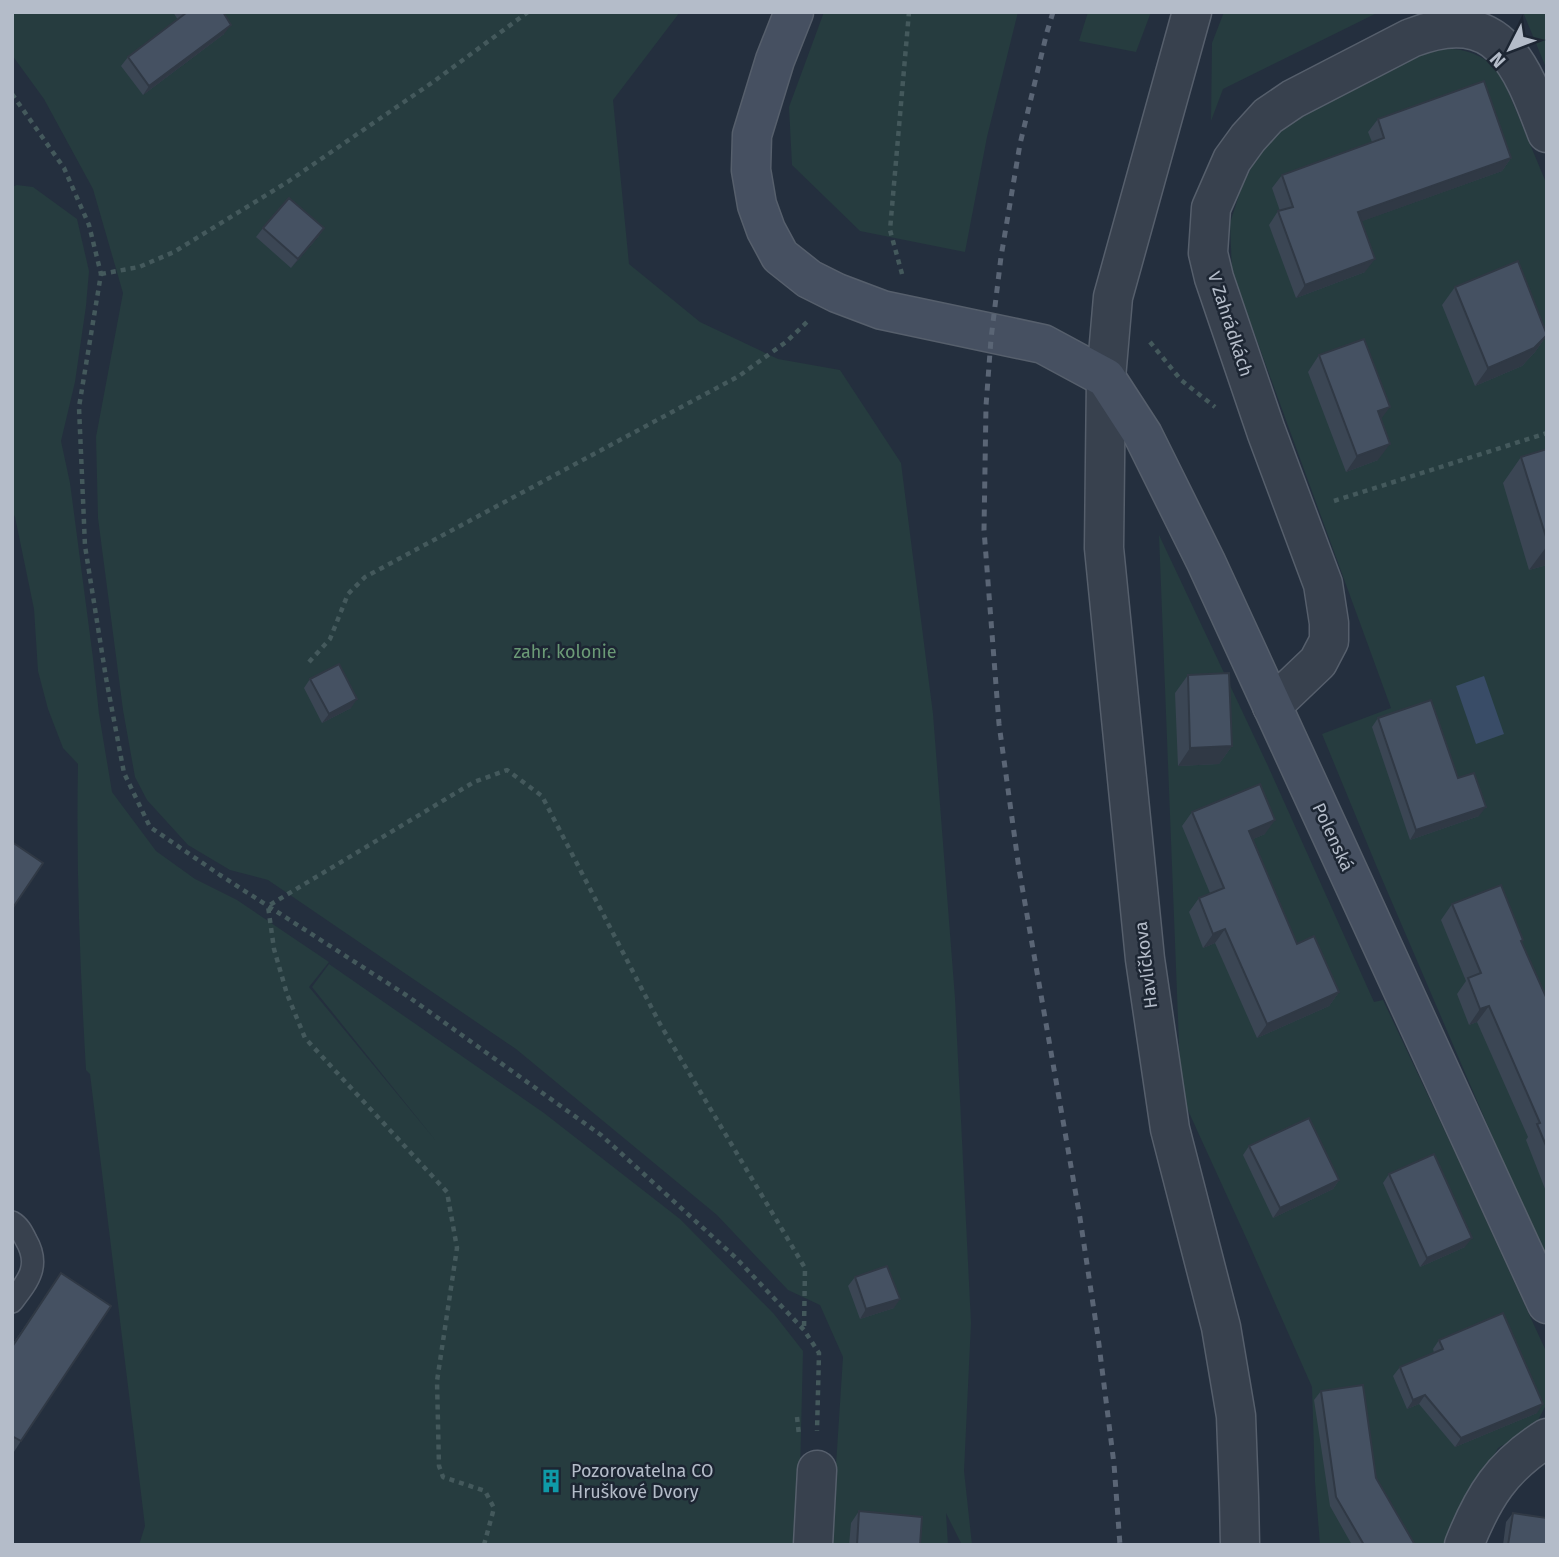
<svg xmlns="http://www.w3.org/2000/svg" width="1559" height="1557" font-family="'Fira Sans',sans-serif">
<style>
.green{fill:#263c3f}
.water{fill:#394c67}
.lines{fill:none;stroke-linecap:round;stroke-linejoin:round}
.lane-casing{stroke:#565f6c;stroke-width:24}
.street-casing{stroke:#565f6c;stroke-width:41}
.secondary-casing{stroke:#565f6c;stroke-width:41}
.path{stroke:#44595c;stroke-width:4.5;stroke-dasharray:5 5;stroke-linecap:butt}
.lane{stroke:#38414e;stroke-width:21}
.street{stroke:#38414e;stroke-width:38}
.secondary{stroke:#465061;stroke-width:38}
.rail{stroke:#5a6575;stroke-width:5;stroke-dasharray:7 7;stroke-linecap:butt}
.wall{fill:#3b4654}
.shaded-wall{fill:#303945}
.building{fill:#455162;stroke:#303945;stroke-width:2}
.labels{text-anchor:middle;stroke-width:5;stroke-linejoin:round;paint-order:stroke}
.street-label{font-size:18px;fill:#b4bcc9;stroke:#1d2633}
.park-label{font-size:18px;fill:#6b9a76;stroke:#1d2633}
.poi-label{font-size:18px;fill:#b4bcc9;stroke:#1d2633;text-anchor:start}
</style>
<rect width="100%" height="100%" fill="#242f3e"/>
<path class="green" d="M12,12H680L613,100L629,264L700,322L778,359L840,370L901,463L933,714L955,998L971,1323L964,1471L972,1545H962L946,1513L948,1545H828L834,1496L843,1357L820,1305L788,1290L717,1215L516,1049L268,880L230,870L188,845L147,800L135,777L123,710L98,518L96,437L123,293L93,189L44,99L12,55Z
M824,12H1018L987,137L965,252L860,231L792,165L789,107Z
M1088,12H1151L1136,52L1079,41Z
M1224,12H1379L1223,89L1211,121L1212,43Z
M1523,12H1547V70Z
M1442,48C1466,49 1488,55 1502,77L1547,185V1264L1376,865L1322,734L1391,708L1232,272L1230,223L1241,189L1258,154L1288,123L1430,51Z
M17,185L33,187L77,219L89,271L86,306L75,382L61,441L70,483L93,658L99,714L112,792L156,851L195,879L237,900L329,962L309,987L436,1141L312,987L329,964L544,1113L680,1219L774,1314L803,1351L799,1514L795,1545H139L145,1526L90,1074L86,1070C80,968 76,866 78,764L63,748L48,709L38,671L34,609L15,517L12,511V187Z
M1159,535L1268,766L1374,1002L1383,1000L1457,1157L1545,1349L1547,1358V1403L1534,1428L1498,1448L1447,1545H1320L1315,1482L1312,1387L1249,1244L1181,1095Z"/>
<path class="water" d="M1484,676L1504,734L1476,744L1456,686Z"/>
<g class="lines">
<g class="lane-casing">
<path id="lane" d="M12,1222C19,1226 22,1232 26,1240C41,1266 28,1281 12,1302"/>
</g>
<g class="street-casing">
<path id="street" d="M1192,12L1113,297L1106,378L1104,548L1145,959L1170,1129L1221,1327L1236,1416L1239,1497L1240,1545
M1272,706L1318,662L1329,641V623L1323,584L1266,431L1214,278L1208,253L1211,208L1232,160L1248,138L1268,116L1293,99L1411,38C1499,4 1521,64 1547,133
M813,1545L817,1470
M1464,1545C1483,1497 1502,1466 1547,1438"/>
</g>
<g class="secondary-casing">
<path id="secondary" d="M794,12L775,60L752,135L751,170L757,205L766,230L780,256L809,279L837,293L882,310L1043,344L1106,378L1143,435L1206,562L1547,1304"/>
</g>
<path class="path" d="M12,94L64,168L89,225L101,274L79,407L85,546L106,678L124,773L150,827L220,875L406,995L601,1135L736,1258L804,1330L819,1353L817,1431
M101,274L139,267L174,252L289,181L433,82L528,12
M902,274L890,230L909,12
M1150,342L1181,380L1215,407
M1334,501L1547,433
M309,662L330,639L348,594L365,577L739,376L786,342L807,322
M797,1417L799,1435
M484,1545L494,1508L485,1491L443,1477L439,1466L437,1381L457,1248L447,1192L305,1038L287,994L274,949L268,906L474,782L507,770L542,796L660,1024L805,1268L804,1330"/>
<use href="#lane" class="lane"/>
<use href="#street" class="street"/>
<use href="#secondary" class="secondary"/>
<path class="rail" d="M1053,12L1047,32L1020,144L1001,257L991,339L986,406L984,530L999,724L1019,869L1080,1218L1098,1337L1114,1464L1120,1545"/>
</g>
<path class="wall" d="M173,12H223L224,34L143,95L121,66L128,57L178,20Z
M1378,119L1511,158L1502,171L1362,221L1365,272L1296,298L1269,225L1278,211H1280L1272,188L1282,175L1372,142L1368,132Z
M263,228H324L318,237L291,268L256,237Z
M1455,287L1547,335L1535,352L1522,366L1475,386L1442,305Z
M1319,355L1381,419L1378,460L1346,472L1308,372Z
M1547,449V565L1529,570L1503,483L1521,457Z
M1188,675L1232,746L1219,764L1178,766L1175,693Z
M310,679L351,708L322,723L304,688Z
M1378,718L1458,778L1479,816L1410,840L1372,727Z
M1192,812L1265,834L1253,839L1297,944L1339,992L1329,1006L1257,1038L1215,943L1203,948L1189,912L1199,898L1210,893L1182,826Z
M1452,904L1521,943L1547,999V1194L1526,1140L1528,1137L1477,1022L1469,1025L1457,994L1466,981L1441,920Z
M1249,1146L1339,1180L1333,1189L1273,1218L1243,1155Z
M1389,1174L1465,1247L1420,1267L1383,1183Z
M61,1273L21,1441L12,1455V1345Z
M855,1277L894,1308L860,1319L848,1286Z
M1439,1340L1537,1413L1455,1447L1419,1404L1407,1409L1393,1376L1400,1367L1434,1353L1433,1349Z
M1321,1391L1415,1545H1352L1330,1506L1314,1400Z
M859,1511L920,1545H849L851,1523Z
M1513,1513L1547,1545H1503L1506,1522Z"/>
<path class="shaded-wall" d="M231,25L224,34L143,95L149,86Z
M1511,158L1502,171L1349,226L1358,212Z
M324,228L318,237L291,268L298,259Z
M1375,259L1365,272L1296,298L1305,285Z
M1547,335L1535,352L1522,366L1475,386L1488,368Z
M1390,407L1378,423V411Z
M1390,444L1378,460L1346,472L1357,456Z
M1547,546V565L1529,570Z
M357,699L351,708L322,723L329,714Z
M1232,746L1219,764L1178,766L1190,748Z
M1486,807L1479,816L1410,840L1416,830Z
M1275,820L1265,834L1240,845L1249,831Z
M1225,929L1215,943L1203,948L1213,934Z
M1339,992L1329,1006L1257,1038L1267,1024Z
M1489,1006L1477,1022L1469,1025L1480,1009Z
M1339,1180L1333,1189L1273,1218L1280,1208Z
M1472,1238L1465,1247L1420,1267L1427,1258Z
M900,1299L894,1308L860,1319L866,1309Z
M1425,1395L1419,1404L1407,1409L1413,1400Z
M1543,1404L1537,1413L1455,1447L1461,1438Z"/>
<path class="building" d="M185,12H223L231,25L149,86L128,57L186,13Z
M1484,81L1511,158L1358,212L1375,259L1305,285L1278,211L1293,207L1282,175L1384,138L1378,119Z
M289,198L324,228L298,259L263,228Z
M1518,261L1547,335L1534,348L1488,368L1455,287Z
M1364,339L1390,407L1378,411L1390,444L1357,456L1319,355Z
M1547,449V540L1521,457Z
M339,664L357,699L329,714L310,679Z
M1229,673L1232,746L1190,748L1188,675Z
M1431,700L1458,778L1474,773L1486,807L1416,830L1378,718Z
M1260,784L1275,820L1249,831L1297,944L1314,936L1339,992L1267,1024L1225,929L1213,934L1199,898L1224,888L1192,812Z
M12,842L43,863L12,909Z
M1501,885L1523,940L1521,941L1547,999V1148L1537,1124L1540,1123L1489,1006L1480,1009L1468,978L1481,973L1452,904Z
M1309,1118L1339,1180L1280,1208L1249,1146Z
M1434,1154L1472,1238L1427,1258L1389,1174Z
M887,1266L900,1299L866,1309L855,1277Z
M61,1273L111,1306L21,1441L12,1436V1347Z
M1503,1313L1543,1404L1461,1438L1425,1395L1413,1400L1400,1367L1443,1349L1439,1340Z
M1363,1385L1376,1478L1415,1545H1364L1336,1497L1321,1391Z
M859,1511L922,1517L920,1545H857Z
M1513,1513L1547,1518V1545H1508Z"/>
<defs>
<g id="building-bare" transform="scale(1.89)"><path d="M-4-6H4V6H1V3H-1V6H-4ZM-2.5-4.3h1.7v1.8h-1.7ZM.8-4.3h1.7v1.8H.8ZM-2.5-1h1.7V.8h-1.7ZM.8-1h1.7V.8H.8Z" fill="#0f9aa8" stroke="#1d2633" stroke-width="2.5" paint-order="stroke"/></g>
</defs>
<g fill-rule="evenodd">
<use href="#building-bare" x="551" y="1481"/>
</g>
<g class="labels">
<g class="street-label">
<text transform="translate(1230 324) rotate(72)" y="6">V Zahrádkách</text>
<text transform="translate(1333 837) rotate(65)" y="6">Polenská</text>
<text transform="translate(1146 965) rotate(-97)" y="6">Havlíčkova</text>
</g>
<g class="park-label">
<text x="565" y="658">zahr. kolonie</text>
</g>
<g class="poi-label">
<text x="571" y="1477">Pozorovatelna CO<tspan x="571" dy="21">Hruškové Dvory</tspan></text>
</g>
</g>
<rect width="1559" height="1557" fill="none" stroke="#b4bcc9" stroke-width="28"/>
<g transform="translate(1510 49) rotate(228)" stroke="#1d2633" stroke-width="5" paint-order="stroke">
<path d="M0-5L12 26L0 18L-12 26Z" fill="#b4bcc9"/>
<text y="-10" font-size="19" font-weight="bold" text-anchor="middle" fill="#b4bcc9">N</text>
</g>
</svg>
